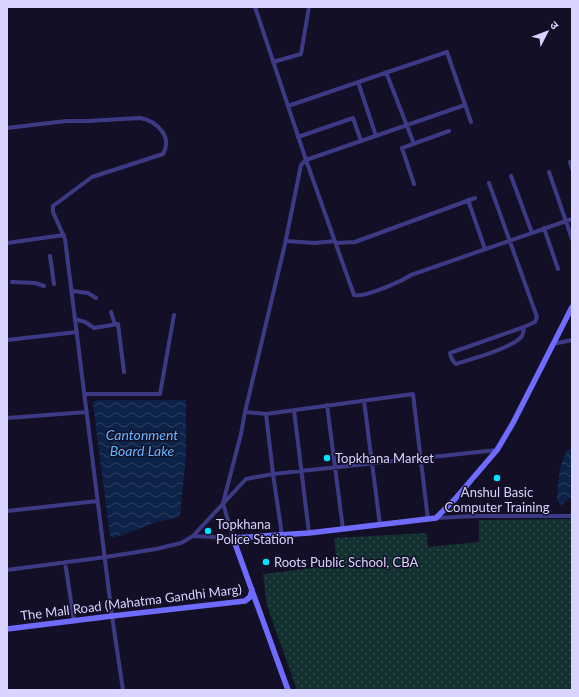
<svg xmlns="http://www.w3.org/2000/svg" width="579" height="697" font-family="Lato,'Noto Sans Devanagari',sans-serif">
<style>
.grass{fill:url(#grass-dots)}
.water{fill:url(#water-waves)}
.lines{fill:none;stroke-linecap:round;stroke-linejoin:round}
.street{stroke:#3d3a85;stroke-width:4}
.secondary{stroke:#6f6bff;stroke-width:5.5}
.poi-dot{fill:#00e5ff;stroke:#130f26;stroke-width:1.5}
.labels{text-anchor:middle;stroke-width:3;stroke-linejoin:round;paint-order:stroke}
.poi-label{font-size:13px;fill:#d9d4ff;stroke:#130f26;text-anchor:start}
.street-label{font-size:13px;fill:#d9d4ff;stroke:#130f26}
.water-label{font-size:14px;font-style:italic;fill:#62b6ff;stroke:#130f26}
</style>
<defs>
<pattern id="grass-dots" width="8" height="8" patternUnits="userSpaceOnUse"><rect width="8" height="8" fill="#12302f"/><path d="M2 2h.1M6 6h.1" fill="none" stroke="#344d4e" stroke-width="1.8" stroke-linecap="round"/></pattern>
<pattern id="water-waves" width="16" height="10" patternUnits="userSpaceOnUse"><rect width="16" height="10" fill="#0c2248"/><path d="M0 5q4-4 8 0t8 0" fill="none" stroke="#2f4163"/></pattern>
</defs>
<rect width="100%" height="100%" fill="#130f26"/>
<path class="grass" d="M572,519V690H297L267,606L263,574L337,565L334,538L426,533L428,547L479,542V520Z"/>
<path class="water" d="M96,400H186V454L180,517L157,522L114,538L110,536L93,403Z
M572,447V496L561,505L559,503L557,499C558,485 559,455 572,447Z"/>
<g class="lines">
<path class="street" d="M255,7L306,160L354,295C364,298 402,281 411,275L572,219
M273,62L301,54L309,7
M386,72L414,144
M358,82L376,136
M288,106L447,52L471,122
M7,128L66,121H88L140,118C157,121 173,137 163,154L92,177L53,206V212L65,239L112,616L123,690
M298,137L353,118L361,141
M570,162L572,169
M549,172L572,239
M511,176L532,233
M489,183L537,317L535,322L524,327L450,353C451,358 452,361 456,364C471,359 513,348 522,336C523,334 524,330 524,327
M414,184L402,148L449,131
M468,200L485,249
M544,228L558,269
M286,241L315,243L335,241
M7,243L64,235
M336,243L355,242L475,198
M50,256L54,284
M12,282L35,283L44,286
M72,291L88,293L96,298
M111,312L115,324
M75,319L85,322L94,328L118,324L124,372
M7,340L77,332
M553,344L572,340
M85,394H160L174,315
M364,401L380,525
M327,405L343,529
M294,410L309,533
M245,412L266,414L413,394L428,520
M266,414L273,474L282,535
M7,418L87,412
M7,511L98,501
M436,518L475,516H572
M193,536L233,538L223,503L241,434L245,412L285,244L301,165L306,160L465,105
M65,562L74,621
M7,570L106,557L156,549L181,543L193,536L246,479L273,474L497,450"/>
<path class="secondary" d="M7,629L112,616L245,601L250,597L252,590
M288,690L233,538L309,533L436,518L455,499L497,450L513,423L572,307"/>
</g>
<g class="poi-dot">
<circle cx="327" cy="458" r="4"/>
<circle cx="497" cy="478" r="4"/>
<circle cx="208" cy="531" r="4"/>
<circle cx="266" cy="562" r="4"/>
</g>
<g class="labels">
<g class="poi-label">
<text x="335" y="463">Topkhana Market</text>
<text x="497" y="497" text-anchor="middle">Anshul Basic<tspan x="497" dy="15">Computer Training</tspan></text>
<text x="216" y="529">Topkhana<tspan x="216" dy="15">Police Station</tspan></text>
<text x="274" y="567">Roots Public School, CBA</text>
</g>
<g class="street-label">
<text transform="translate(131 602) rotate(-7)" y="5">The Mall Road (Mahatma Gandhi Marg)</text>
</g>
<g class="water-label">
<text x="142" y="440">Cantonment<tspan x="142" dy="16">Board Lake</tspan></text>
</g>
</g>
<rect width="579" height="697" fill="none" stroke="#d9d4ff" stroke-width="16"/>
<g transform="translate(547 32) rotate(48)" stroke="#130f26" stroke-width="3" paint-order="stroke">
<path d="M0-3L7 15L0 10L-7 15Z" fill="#d9d4ff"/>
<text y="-6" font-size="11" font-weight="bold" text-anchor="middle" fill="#d9d4ff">उ</text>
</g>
</svg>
